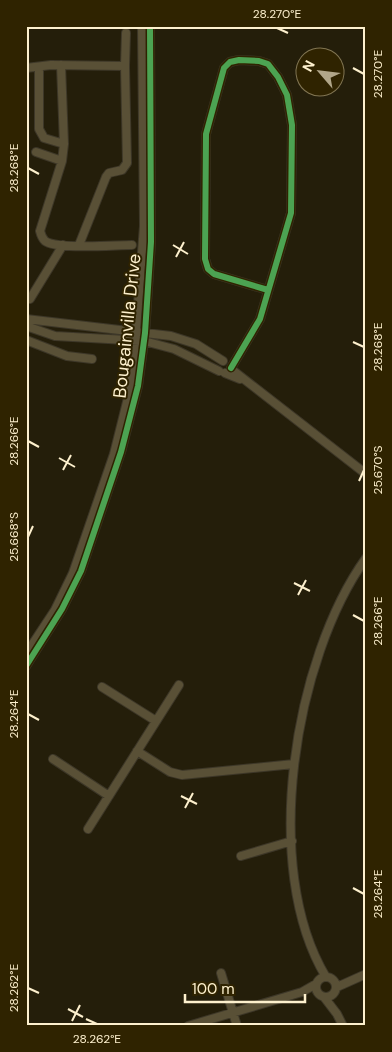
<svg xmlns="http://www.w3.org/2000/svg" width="392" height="1052" font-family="'DM Sans',sans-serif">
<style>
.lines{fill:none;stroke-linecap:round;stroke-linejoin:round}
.minor-casing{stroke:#3d3728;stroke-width:10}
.minor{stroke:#595036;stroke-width:8}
.cycleway-casing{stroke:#2f2300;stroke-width:9}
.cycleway{stroke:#4ca352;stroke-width:6}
.ticks{fill:none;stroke:#fdf0cd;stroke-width:2}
.labels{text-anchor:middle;stroke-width:4;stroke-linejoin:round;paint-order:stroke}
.street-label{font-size:18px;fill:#fdf0cd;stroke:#2f2300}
.neatline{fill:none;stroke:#fdf0cd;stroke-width:2}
.ticks-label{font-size:12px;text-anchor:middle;fill:#fdf0cd}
</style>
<rect width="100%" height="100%" fill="#241e0a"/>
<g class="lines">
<g class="minor-casing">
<path id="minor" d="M61,65L64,144L62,161L40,231C41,235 42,238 45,241C57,250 115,245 132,245
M39,67V129L44,138L64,144
M26,68L51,65L125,66L126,33
M36,152L62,161
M79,245L106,177L109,173L122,170L127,163L125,66
M30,299L63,245
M26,319L171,336L196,344L223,361
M26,326L55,336L144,341L174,349L219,371
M26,340L67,356L92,359
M231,368L260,319L291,213L292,125L287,95L278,77L268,64L259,61L239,60L230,62L224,68L206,134L205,259L208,269L214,274L268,290
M231,369L366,474
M225,373L240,379
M26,654L55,610L73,573L114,454L128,398L133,369L144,226L142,26
M26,666L62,609L81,571L121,452L138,386L145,333L151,242L150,26
M102,687L156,721
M137,751L170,772L182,775L294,764
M53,759L109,796
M88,829L179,685
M241,856L292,841
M221,973L237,1026
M316 987a10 10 0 1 1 20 0a10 10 0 1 1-20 0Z
M326,977C260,868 294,658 366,558
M337,987L366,974
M324,997L337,1014L343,1026
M188,1026L302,992L316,984"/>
</g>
<use href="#minor" class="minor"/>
<g class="cycleway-casing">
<path id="cycleway" d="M231,368L260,319L291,213L292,125L287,95L278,77L268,64L259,61L239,60L230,62L224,68L206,134L205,259L208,269L214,274L268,290
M26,666L62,609L81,571L121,452L138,386L145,333L151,242L150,26"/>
</g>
<use href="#cycleway" class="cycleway"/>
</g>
<path class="ticks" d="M277,28L288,33M353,68L364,74M28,168L39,174M173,245L188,254M176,257L184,242M353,342L364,347M28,441L39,447M59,458L75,467M63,470L71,455M359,481L364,470M28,537L33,526M294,583L310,591M298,595L306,580M353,615L364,621M28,714L39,720M181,796L197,804M185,808L193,793M353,888L364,894M28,988L39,993M68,1009L83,1017M86,1019L97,1024M72,1021L80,1005"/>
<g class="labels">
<g class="street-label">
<text transform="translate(127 326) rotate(-84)" y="6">Bougainvilla Drive</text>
</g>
</g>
<rect width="392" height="1052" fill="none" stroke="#2f2300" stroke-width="55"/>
<g transform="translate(320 72) rotate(298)"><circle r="24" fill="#2f2300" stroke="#817552"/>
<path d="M0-4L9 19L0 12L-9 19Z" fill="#b1a689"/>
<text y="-8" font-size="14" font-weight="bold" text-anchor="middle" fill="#fdf0cd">N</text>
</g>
<path d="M185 994v8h120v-8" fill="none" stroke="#fdf0cd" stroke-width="2.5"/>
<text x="192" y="994" font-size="15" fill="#fdf0cd" stroke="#2f2300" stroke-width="4" paint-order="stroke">100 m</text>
<rect x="28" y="28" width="336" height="996" class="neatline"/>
<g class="ticks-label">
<text x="277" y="18">28.270°E</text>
<text transform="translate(378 74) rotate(-90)" y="4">28.270°E</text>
<text transform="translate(14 168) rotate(-90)" y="4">28.268°E</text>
<text transform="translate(378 347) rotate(-90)" y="4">28.268°E</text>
<text transform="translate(14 441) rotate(-90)" y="4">28.266°E</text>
<text transform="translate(378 470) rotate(-90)" y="4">25.670°S</text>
<text transform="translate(14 537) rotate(-90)" y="4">25.668°S</text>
<text transform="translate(378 621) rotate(-90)" y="4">28.266°E</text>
<text transform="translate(14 714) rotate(-90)" y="4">28.264°E</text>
<text transform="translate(378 894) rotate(-90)" y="4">28.264°E</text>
<text transform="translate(14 988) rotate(-90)" y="4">28.262°E</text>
<text x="97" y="1043">28.262°E</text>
</g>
</svg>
